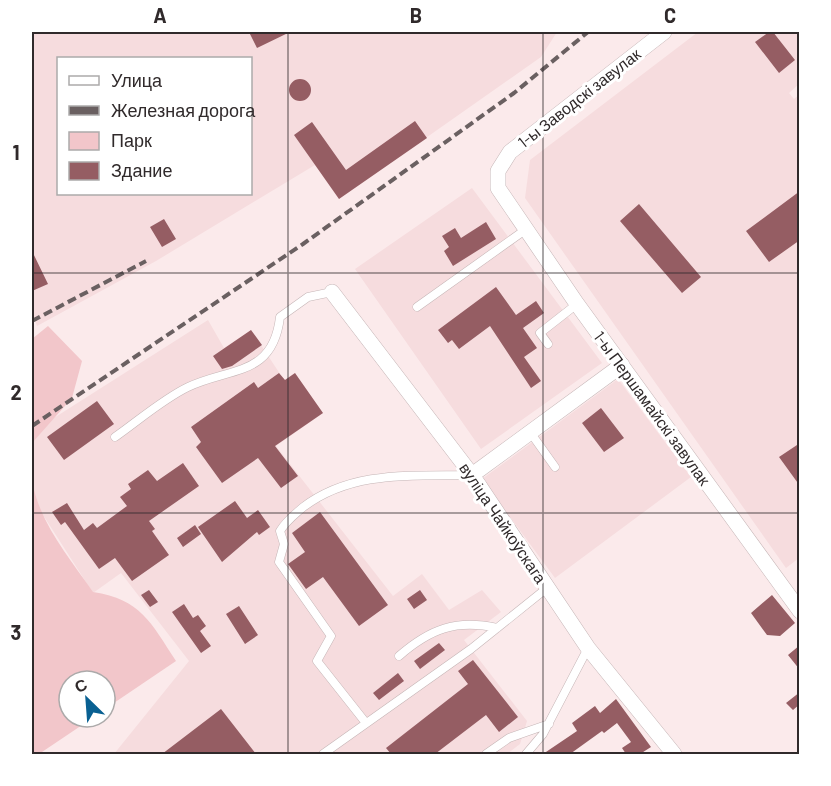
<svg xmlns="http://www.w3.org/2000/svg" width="831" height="786" font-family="Barlow,sans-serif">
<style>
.built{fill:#f6dcde;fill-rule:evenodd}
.green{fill:#f2c6ca}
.building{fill:#955d63}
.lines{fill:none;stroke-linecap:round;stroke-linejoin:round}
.lane-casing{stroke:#c5b5b6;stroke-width:9}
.street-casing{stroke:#c5b5b6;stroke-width:16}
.lane{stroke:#fff;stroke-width:8}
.street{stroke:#fff;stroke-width:15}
.rail{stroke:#6a6061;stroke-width:4;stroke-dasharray:9 4.5;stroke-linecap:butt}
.grid{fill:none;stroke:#302a2b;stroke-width:1.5;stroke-opacity:0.55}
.labels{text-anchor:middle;stroke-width:6;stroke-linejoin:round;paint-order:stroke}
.street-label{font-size:16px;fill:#302a2b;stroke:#fff}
.neatline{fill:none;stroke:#302a2b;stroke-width:2}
.grid-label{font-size:20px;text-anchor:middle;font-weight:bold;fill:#302a2b}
</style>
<rect width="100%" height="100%" fill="#fbeaeb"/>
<path class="built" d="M32,32H557L541,57L339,199L315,165L156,261L37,326L32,313ZM58,58H250V194H58Z
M698,32H799V84L789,93L794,99L800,94L799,558L786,568L525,198L530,160Z
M472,188L602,363L481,449L355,269Z
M208,320L224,348L251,330L284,380L295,373L323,413L276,446L393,596L422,574L449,610L482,590L501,612L464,640L527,721L520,744L507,754H114L189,661L121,573L93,593L36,504L32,481V442L46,423Z
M618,379L691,477L555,578L482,479Z"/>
<path class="green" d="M48,326L82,361L72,398L32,443V339Z
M32,481C40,524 69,557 93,592C141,599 151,623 176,661L105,709V681H69V717H94L39,754H32Z"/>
<path class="building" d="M249,32H290L257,48Z
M769,32H773L795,60L779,73L755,42Z
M289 90a11 11 0 1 1 22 0a11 11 0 1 1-22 0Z
M415,121L427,138L339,199L294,135L312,122L346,170Z
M800,191V240L769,262L746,231Z
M639,204L701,277L682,293L620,221Z
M164,219L176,239L162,247L150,227Z
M486,222L496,239L453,266L444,251L449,247L442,236L455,228L461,238Z
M32,251L48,284L32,291Z
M496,287L516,315L536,301L544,313L523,328L537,348L524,357L541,381L531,388L490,326L459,349L452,340L448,343L438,330Z
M251,330L262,345L232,366L222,369L213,356Z
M279,373L285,380L295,373L323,413L275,446L298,476L281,488L258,458L222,483L196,447L201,442L191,427L254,382L258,388Z
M97,401L114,424L64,460L47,437Z
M601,408L624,438L604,452L582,423Z
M800,443V486L779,457Z
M183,463L199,486L149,521L155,529L152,531L169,555L132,581L115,558L99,569L65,522L61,525L52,512L67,503L84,530L93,523L97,528L127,506L120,497L131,489L128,484L148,470L157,481Z
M235,501L247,518L258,510L270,527L259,535L257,532L222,562L198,527Z
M320,512L388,605L359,626L323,577L306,589L288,564L305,552L292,533Z
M195,525L201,534L183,547L177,538Z
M149,590L158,602L150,607L141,595Z
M420,590L427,600L414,609L407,599Z
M772,595L795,623L780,636L767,635L751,613Z
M184,604L193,618L198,615L206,626L200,631L211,646L201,653L172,612Z
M239,606L258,635L245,644L226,614Z
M439,643L445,650L420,669L414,661Z
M800,645V670L788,655Z
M473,660L518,717L499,732L486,715L435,754H391L386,748L468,684L458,671Z
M398,673L404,681L379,700L373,693Z
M800,692V704L793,710L786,703Z
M616,699L651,747L640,754H626L622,748L631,742L617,723L604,733L602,731L570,754H543L577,731L572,723L595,706L600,713Z
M221,709L256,754H162Z"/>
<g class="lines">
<g class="lane-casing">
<path id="lane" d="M417,307L525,230
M548,344L540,333L577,304
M530,432L555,467
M115,437C138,421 163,399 188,387C230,367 273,377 280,317L308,297L332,292
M399,656C430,629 456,619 497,628
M366,723L317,661L331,636L279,562L284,544L280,531C286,521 293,516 302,508C351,470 412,476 471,475
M323,754L471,649L547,588
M486,754L509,738L549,724
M526,754L543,734L588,648"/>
</g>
<g class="street-casing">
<path id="street" d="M664,32L510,152L498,171V188L577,304L800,611
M332,292L472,475L588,648L674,754
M472,475L622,365"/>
</g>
<use href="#lane" class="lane"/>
<use href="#street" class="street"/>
<path class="rail" d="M32,321L146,261
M32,426L303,244L514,93L588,32"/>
</g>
<path class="grid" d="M288,32V754M543,32V754M32,273H800M32,513H800"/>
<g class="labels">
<g class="street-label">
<text transform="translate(579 98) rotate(-38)" y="6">1-ы Заводскі завулак</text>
<text transform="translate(652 408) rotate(54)" y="6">1-ы Першамайскі завулак</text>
<text transform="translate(503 523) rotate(56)" y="6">вуліца Чайкоўскага</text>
</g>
</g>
<rect width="831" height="786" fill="none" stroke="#ffffff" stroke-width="66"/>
<rect x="57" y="57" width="195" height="138" fill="#ffffff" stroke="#acaaaa" stroke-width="1.5"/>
<rect x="69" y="76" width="30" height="9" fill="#ffffff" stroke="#acaaaa" stroke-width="1.5"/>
<text x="111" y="87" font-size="18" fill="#302a2b">Улица</text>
<rect x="69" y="106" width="30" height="9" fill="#6a6061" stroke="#acaaaa" stroke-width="1.5"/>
<text x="111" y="117" font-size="18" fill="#302a2b">Железная дорога</text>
<rect x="69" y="132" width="30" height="18" fill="#f2c6ca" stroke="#acaaaa" stroke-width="1.5"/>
<text x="111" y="147" font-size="18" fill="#302a2b">Парк</text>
<rect x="69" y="162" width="30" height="18" fill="#955d63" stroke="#acaaaa" stroke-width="1.5"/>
<text x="111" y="177" font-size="18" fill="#302a2b">Здание</text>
<g transform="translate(87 699) rotate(335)"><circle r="28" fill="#ffffff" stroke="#acaaaa" stroke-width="1.5"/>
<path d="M0-4.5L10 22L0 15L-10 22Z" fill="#096092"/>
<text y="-9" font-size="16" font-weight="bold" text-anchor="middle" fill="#302a2b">С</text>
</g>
<rect x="33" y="33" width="765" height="720" class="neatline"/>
<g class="grid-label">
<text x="160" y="23">A</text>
<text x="416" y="23">B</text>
<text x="670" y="23">C</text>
<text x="16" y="160">1</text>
<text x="16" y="400">2</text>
<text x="16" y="640">3</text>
</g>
</svg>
